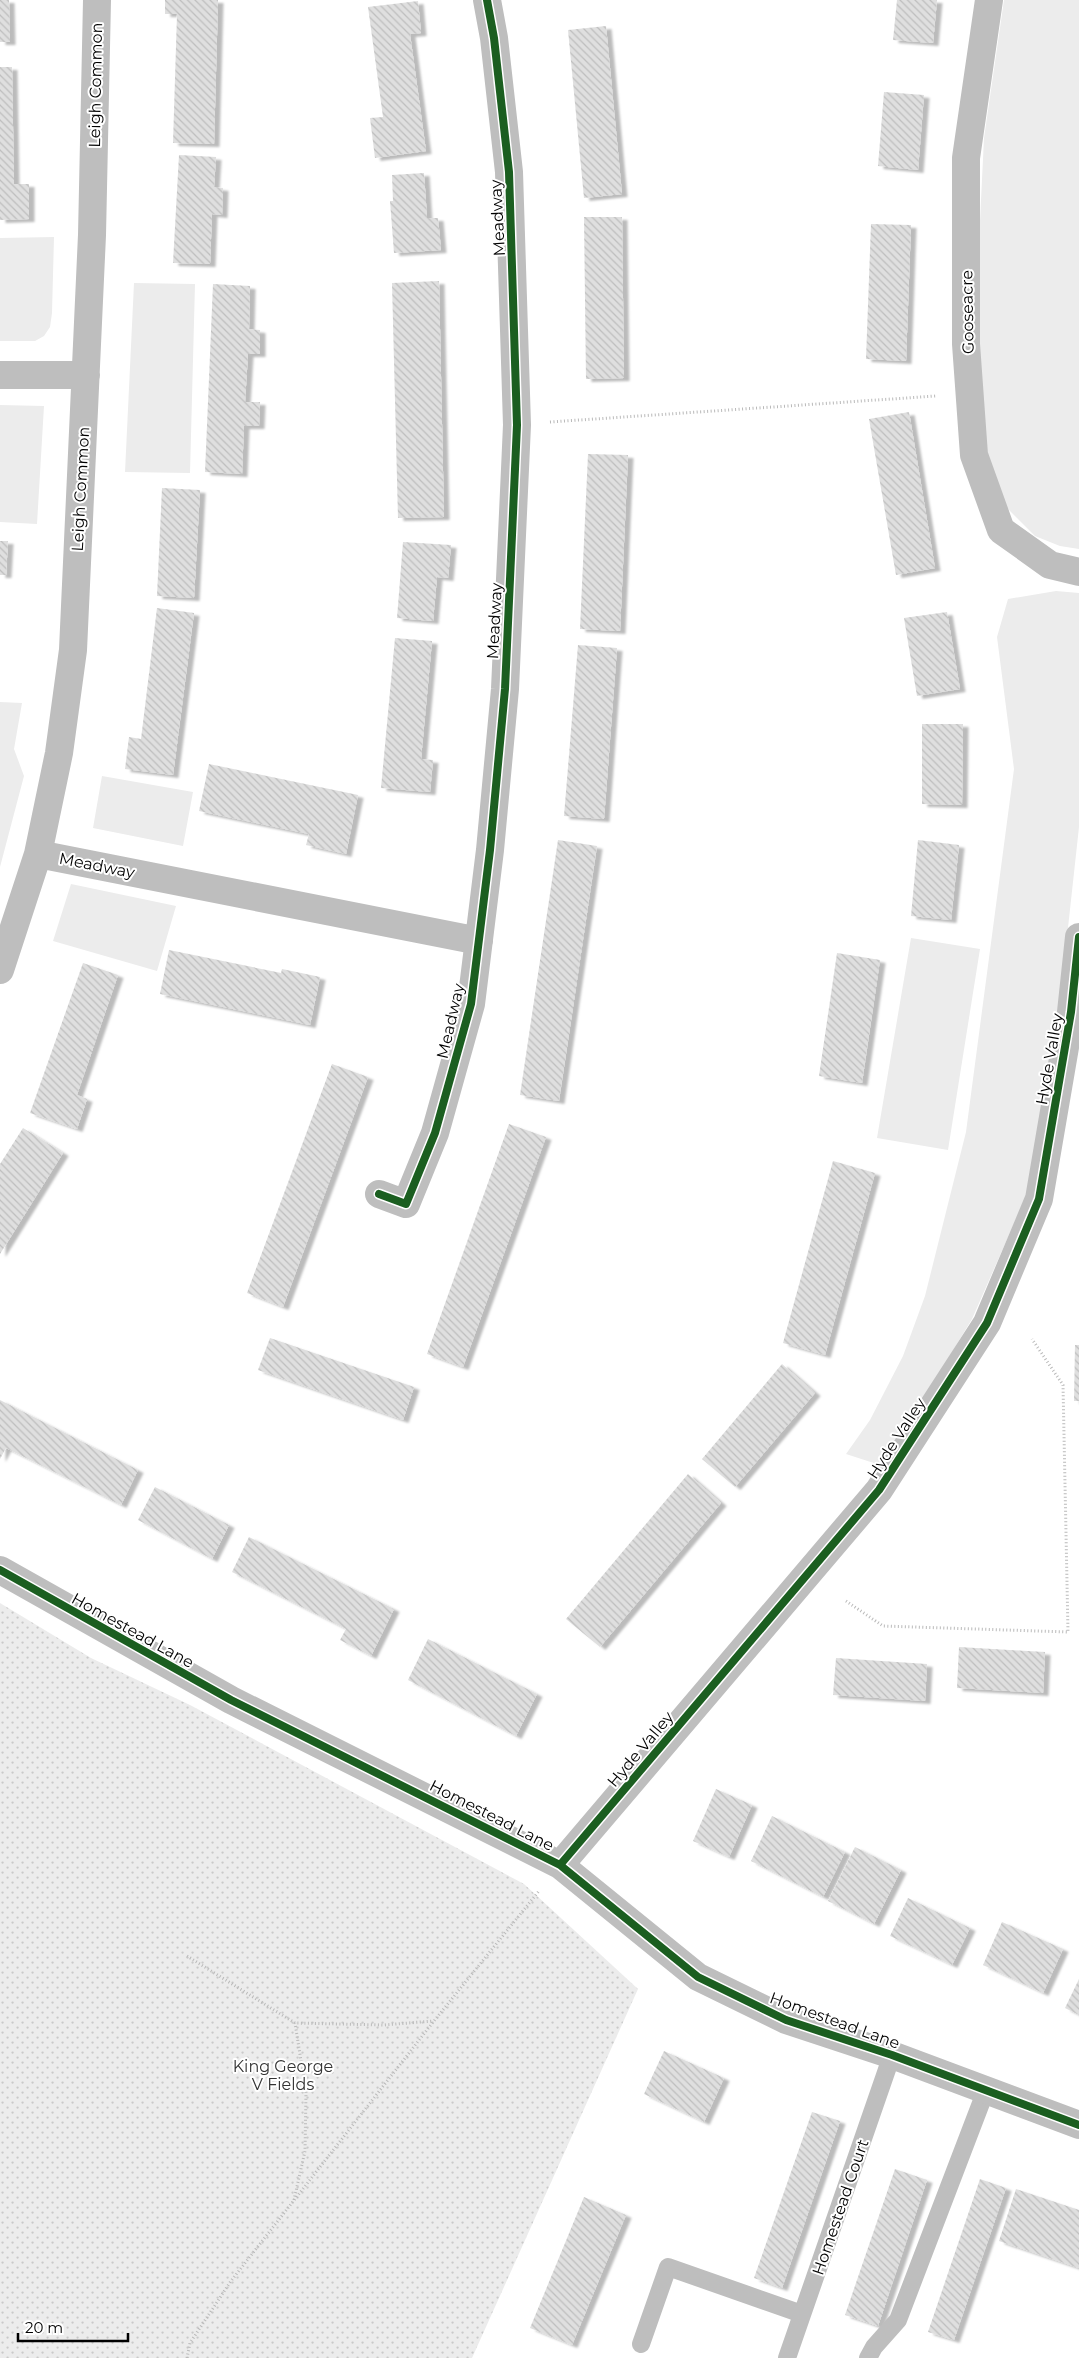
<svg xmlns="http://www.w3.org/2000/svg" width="1079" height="2358" font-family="Montserrat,sans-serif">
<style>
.grass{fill:#ececec}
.park{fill:url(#park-dots)}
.building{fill:url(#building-back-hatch);filter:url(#shadow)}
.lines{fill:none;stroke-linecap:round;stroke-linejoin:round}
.path{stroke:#b9b9b9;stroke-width:3;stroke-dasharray:1 2.5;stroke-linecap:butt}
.lane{stroke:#bebebe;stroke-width:18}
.street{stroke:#bebebe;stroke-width:28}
.cycleway-casing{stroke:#fff;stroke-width:11}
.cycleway{stroke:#1b5e20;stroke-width:8}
.labels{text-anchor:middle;stroke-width:4;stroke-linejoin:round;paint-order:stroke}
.street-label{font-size:16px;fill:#000;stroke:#fff}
.park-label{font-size:16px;fill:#333;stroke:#fff}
</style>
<defs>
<pattern id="park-dots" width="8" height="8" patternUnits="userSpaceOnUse" patternTransform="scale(1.25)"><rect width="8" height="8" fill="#ececec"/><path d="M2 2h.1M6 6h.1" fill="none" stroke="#c9c9c9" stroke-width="1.8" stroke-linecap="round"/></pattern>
<pattern id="building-back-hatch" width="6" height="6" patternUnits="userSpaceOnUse" patternTransform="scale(1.25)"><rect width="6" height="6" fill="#dfdfdf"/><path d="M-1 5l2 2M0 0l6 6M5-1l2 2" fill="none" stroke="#bebebe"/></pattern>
<filter id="shadow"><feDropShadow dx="5.5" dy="3" stdDeviation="1" flood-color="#0004"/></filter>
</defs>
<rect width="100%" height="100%" fill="#fff"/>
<path class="grass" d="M1004,0H1079V549L1060,546L1035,536L1007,508L987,459L976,304L984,138Z
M54,237L52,313L50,327L44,336L35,341H0V238Z
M134,283L195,284L190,473L125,472Z
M0,405L44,406L37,524L0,522Z
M1056,591L1079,593V827L1059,1010L1026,1196L972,1319L883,1466L846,1454L870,1420L903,1356L925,1296L966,1132L1014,769L997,637L1008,599Z
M0,702L22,703L14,749L24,776L0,867Z
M102,776L193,792L183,846L93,828Z
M71,884L176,906L157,971L53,941Z
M911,938L980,949L948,1150L877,1138Z"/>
<path class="park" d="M0,1603L91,1658L190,1705L524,1884L638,1989L472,2358H0Z"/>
<path class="building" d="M0,0H9L10,42H0Z
M165,0H218L214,144L173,143L177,14H165Z
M897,0H937L933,43L893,40Z
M418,1L421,33L410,34L426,151L375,158L370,118L383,117L368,7Z
M606,26L622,194L584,198L568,30Z
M0,67H12L14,184H29V219L0,220Z
M884,92L924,95L918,170L878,166Z
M179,155L216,157L214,187L223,188L222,215L212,214L210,264L173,263Z
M424,173L427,218H438L441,250L394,253L390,201H393L392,175Z
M584,217H622L624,378L586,379Z
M871,224L911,225L906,361L866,359Z
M439,281L444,517L398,518L392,283Z
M213,284L250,286L249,329L260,330V354H248L245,402H260L259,426H244L242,474L205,472Z
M909,412L935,568L896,575L869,419Z
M588,454L628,455L620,631L580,629Z
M162,488L200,490L194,598L157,596Z
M0,541H8L6,575H0Z
M403,542L451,545L448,578L437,577L433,621L397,618Z
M157,608L194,613L173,775L125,769L129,737L141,739Z
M947,612L960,689L917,696L904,618Z
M395,638L432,641L421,759L433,760L430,792L381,788Z
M578,645L617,648L604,819L564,816Z
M922,724H963L962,805L922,804Z
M209,764L358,795L346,854L306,845L309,834L199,811Z
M558,840L597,846L559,1101L520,1095Z
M918,840L959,845L951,920L911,916Z
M169,950L281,973L282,969L320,977L310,1025L160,994Z
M837,953L880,960L862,1083L819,1076Z
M83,963L118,975L77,1095L87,1099L77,1129L30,1113Z
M332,1064L368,1077L283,1307L247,1293Z
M509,1124L546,1137L463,1367L427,1354Z
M23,1128L63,1153L0,1254V1164Z
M833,1161L875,1173L825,1355L783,1343Z
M270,1338L414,1387L403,1420L258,1370Z
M1075,1345H1079V1401H1074Z
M782,1364L815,1393L735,1487L702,1459Z
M0,1400L138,1470L121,1505L6,1448L0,1459Z
M688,1474L721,1503L600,1647L566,1619Z
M155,1487L229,1525L212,1559L138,1520Z
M249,1537L394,1609L371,1656L340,1640L346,1629L232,1572Z
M428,1639L537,1694L516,1736L408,1680Z
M959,1647L1045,1652L1043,1693L957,1688Z
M836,1658L927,1664L925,1701L833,1695Z
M716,1789L752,1805L729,1857L693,1841Z
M772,1816L845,1852L823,1897L751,1861Z
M855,1847L901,1870L874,1924L828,1901Z
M908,1898L970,1928L952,1965L890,1936Z
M1002,1922L1063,1949L1043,1993L983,1965Z
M1079,1979V2015L1065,2008Z
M664,2051L724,2078L704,2122L644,2094Z
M812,2112L840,2121L782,2288L754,2278Z
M895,2169L927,2180L878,2326L845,2315Z
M980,2179L1006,2188L954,2340L928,2332Z
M1016,2189L1079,2210V2268L999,2241Z
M584,2197L626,2215L572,2345L530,2328Z"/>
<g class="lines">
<path class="path" d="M550,422L936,396
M846,1601L883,1626L1068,1632L1063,1385L1032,1339
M187,1956L295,2023L384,2025L433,2021
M294,2200L305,2151L306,2092L295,2023
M187,2358L190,2343L231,2281L434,2021L539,1891"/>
<path class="lane" d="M641,2344L668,2267L802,2314
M787,2358L892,2055
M868,2358L874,2347L898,2320L986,2090"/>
<path class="street" d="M989,0L966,158V344L974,455L1001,530L1050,565L1079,572
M0,375H86
M38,854L479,941
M0,970L38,854L59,753L73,650L92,235L97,0
M379,1194L406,1204L435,1133L471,1004L490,850L505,689L517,425L509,172L494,38L487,0
M0,1570L231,1700L560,1865L698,1977L786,2020L892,2055L1079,2125
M560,1865L879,1490L987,1323L1039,1199L1071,1012L1079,937"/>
<g class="cycleway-casing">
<path id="cycleway" d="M379,1194L406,1204L435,1133L471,1004L490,850L505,689L517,425L509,172L494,38L487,0
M0,1570L231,1700L560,1865L698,1977L786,2020L892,2055L1079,2125
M560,1865L879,1490L987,1323L1039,1199L1071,1012L1079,937"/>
</g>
<use href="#cycleway" class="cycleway"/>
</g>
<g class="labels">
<g class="street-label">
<text transform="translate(95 85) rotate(-89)" y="6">Leigh Common</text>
<text transform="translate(497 218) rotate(-93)" y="6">Meadway</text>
<text transform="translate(967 312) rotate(-91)" y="6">Gooseacre</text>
<text transform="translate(80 489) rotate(-87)" y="6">Leigh Common</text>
<text transform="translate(494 621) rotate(-87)" y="6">Meadway</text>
<text transform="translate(97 865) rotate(11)" y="6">Meadway</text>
<text transform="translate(450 1021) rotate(-77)" y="6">Meadway</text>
<text transform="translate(1049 1059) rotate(-80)" y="6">Hyde Valley</text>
<text transform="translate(896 1438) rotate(-57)" y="6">Hyde Valley</text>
<text transform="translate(133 1630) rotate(29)" y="6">Homestead Lane</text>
<text transform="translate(640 1749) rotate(-50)" y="6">Hyde Valley</text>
<text transform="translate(492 1815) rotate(27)" y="6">Homestead Lane</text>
<text transform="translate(835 2020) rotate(20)" y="6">Homestead Lane</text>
<text transform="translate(840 2207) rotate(-71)" y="6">Homestead Court</text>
</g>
<g class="park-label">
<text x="283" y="2072">King George<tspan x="283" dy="18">V Fields</tspan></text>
</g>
</g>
<path d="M18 2333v8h110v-8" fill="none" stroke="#000000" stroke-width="2.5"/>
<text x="25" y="2333" font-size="15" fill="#000000" stroke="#ffffff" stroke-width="4" paint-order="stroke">20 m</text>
</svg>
